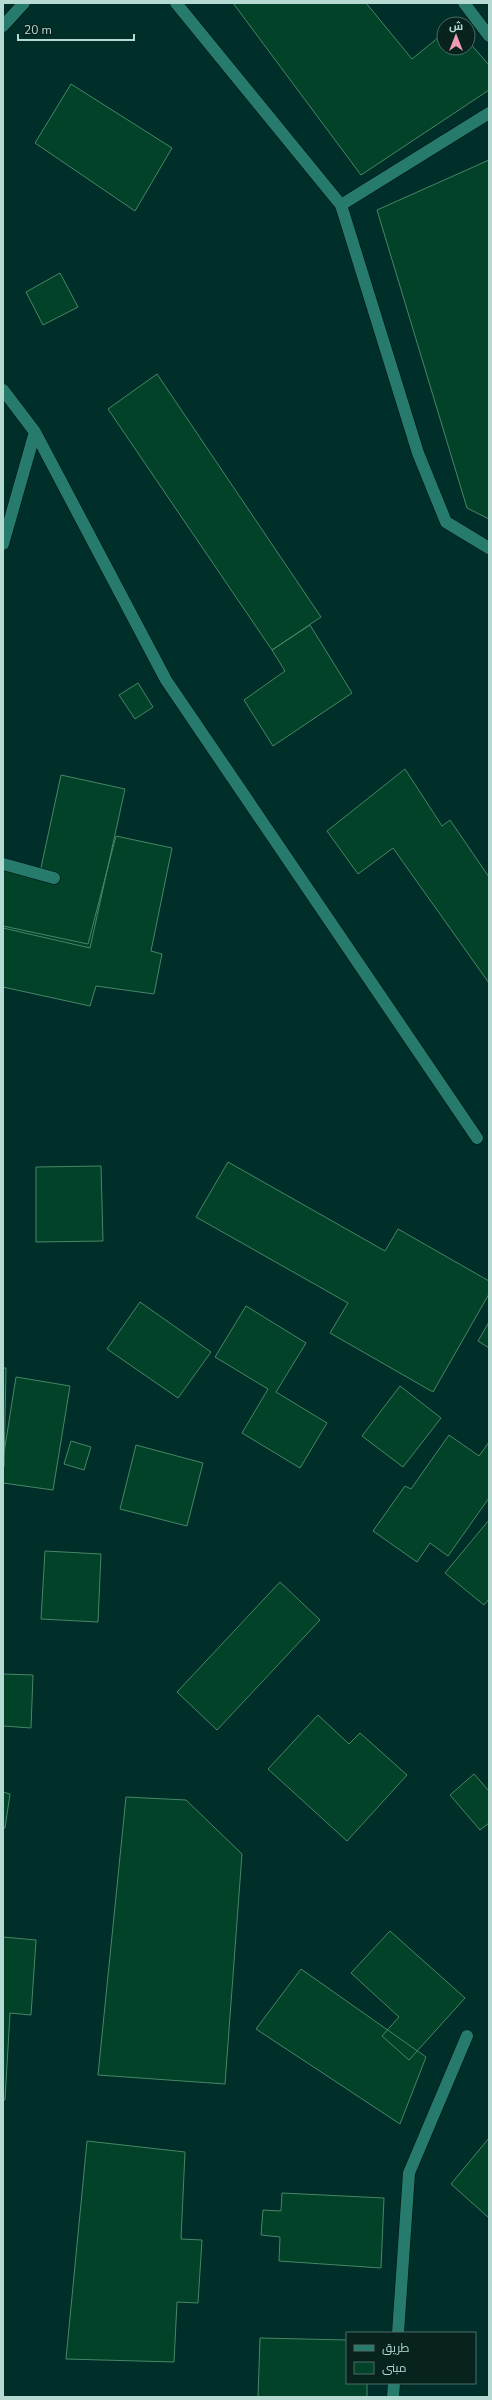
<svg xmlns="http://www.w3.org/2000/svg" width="492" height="2400" font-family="'Nunito Sans',Cairo,sans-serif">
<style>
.building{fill:#024229;stroke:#478666}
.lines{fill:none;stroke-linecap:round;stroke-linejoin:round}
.street-casing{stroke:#001410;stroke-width:13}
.street{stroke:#267b6d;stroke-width:12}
</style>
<rect width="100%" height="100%" fill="#002e28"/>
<path class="building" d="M233,3H366L412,59L444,33V48H468V41L489,65V90L361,175Z
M71,84L172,148L135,211L35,143Z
M489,160V519L467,508L377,210Z
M60,273L78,307L43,325L26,292Z
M157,374L321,617L272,650L108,409Z
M310,625L352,693L273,746L244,700L285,671L272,650Z
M138,683L153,707L135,719L119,695Z
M405,769L442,826L450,820L489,877V983L393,848L358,874L327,831Z
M61,775L125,789L90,948L3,928V869L39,877Z
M116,836L172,848L151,951L162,954L154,994L96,986L90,1006L3,987V926L88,944Z
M228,1162L385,1251L398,1229L489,1281V1294L433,1392L330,1333L348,1303L196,1217Z
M101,1166L103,1241L36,1242V1167Z
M140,1302L211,1352L178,1398L107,1349Z
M246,1306L306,1343L276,1392L327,1423L300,1468L242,1433L268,1389L215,1357Z
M489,1322V1348L478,1341Z
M3,1368H6L4,1467H3Z
M16,1377L70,1386L53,1490L3,1483V1459Z
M400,1386L441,1418L403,1467L362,1436Z
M449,1435L479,1456L489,1442V1498L448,1556L430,1543L417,1562L373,1531L405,1486L411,1489Z
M71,1441L91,1447L84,1470L64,1464Z
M136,1445L203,1463L187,1526L120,1509Z
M489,1520V1599L484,1605L445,1573Z
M45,1551L101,1554L98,1622L41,1619Z
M280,1582L320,1620L217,1730L177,1692Z
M3,1674L33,1675L31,1728L3,1726Z
M318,1715L349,1744L360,1733L407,1775L347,1841L268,1769Z
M474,1774L489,1791V1823L480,1830L450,1795Z
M3,1792L10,1794L5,1828H3Z
M126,1797L186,1800L242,1854L225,2084L98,2075Z
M390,1931L465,1998L409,2060L382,2036L399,2017L351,1973Z
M3,1937L36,1940L31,2015L10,2013L5,2100H3Z
M301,1969L426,2057L400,2124L256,2029Z
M489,2138V2218L451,2184Z
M87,2141L185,2152L181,2239L202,2240L198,2303L177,2302L174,2362L66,2359Z
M282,2193L384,2198L381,2268L279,2261L280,2237L261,2235L263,2210L281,2211Z
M260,2338L347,2340V2383H367V2397H258Z"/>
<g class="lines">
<g class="street-casing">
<path id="street" d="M176,3L341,205L418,453L446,522L489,548
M464,3L489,36
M3,26L24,3
M341,205L489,113
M3,390L35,432L166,680L477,1138
M3,544L35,432
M3,864L54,878
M398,2333L409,2173L467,2036
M393,2397L394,2383"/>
</g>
<use href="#street" class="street"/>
</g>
<rect width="492" height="2400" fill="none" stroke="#b5dad2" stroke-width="8"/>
<rect x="346" y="2332" width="130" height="52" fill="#08221e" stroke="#4d6c66"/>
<rect x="354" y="2345" width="20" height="6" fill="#267b6d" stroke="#4d6c66"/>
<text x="382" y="2352" font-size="12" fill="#b5dad2">طريق</text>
<rect x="354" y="2362" width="20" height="12" fill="#024229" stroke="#4d6c66"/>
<text x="382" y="2372" font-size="12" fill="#b5dad2">مبنى</text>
<g transform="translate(456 36)"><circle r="19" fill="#08221e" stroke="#4d6c66"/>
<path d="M0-3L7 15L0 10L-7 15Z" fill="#f19ab4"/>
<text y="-6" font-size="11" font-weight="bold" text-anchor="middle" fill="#b5dad2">ش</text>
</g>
<path d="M18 34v6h116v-6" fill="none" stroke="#b5dad2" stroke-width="2"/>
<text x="24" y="34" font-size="12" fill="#b5dad2" stroke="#08221e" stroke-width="3" paint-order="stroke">20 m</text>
</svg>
